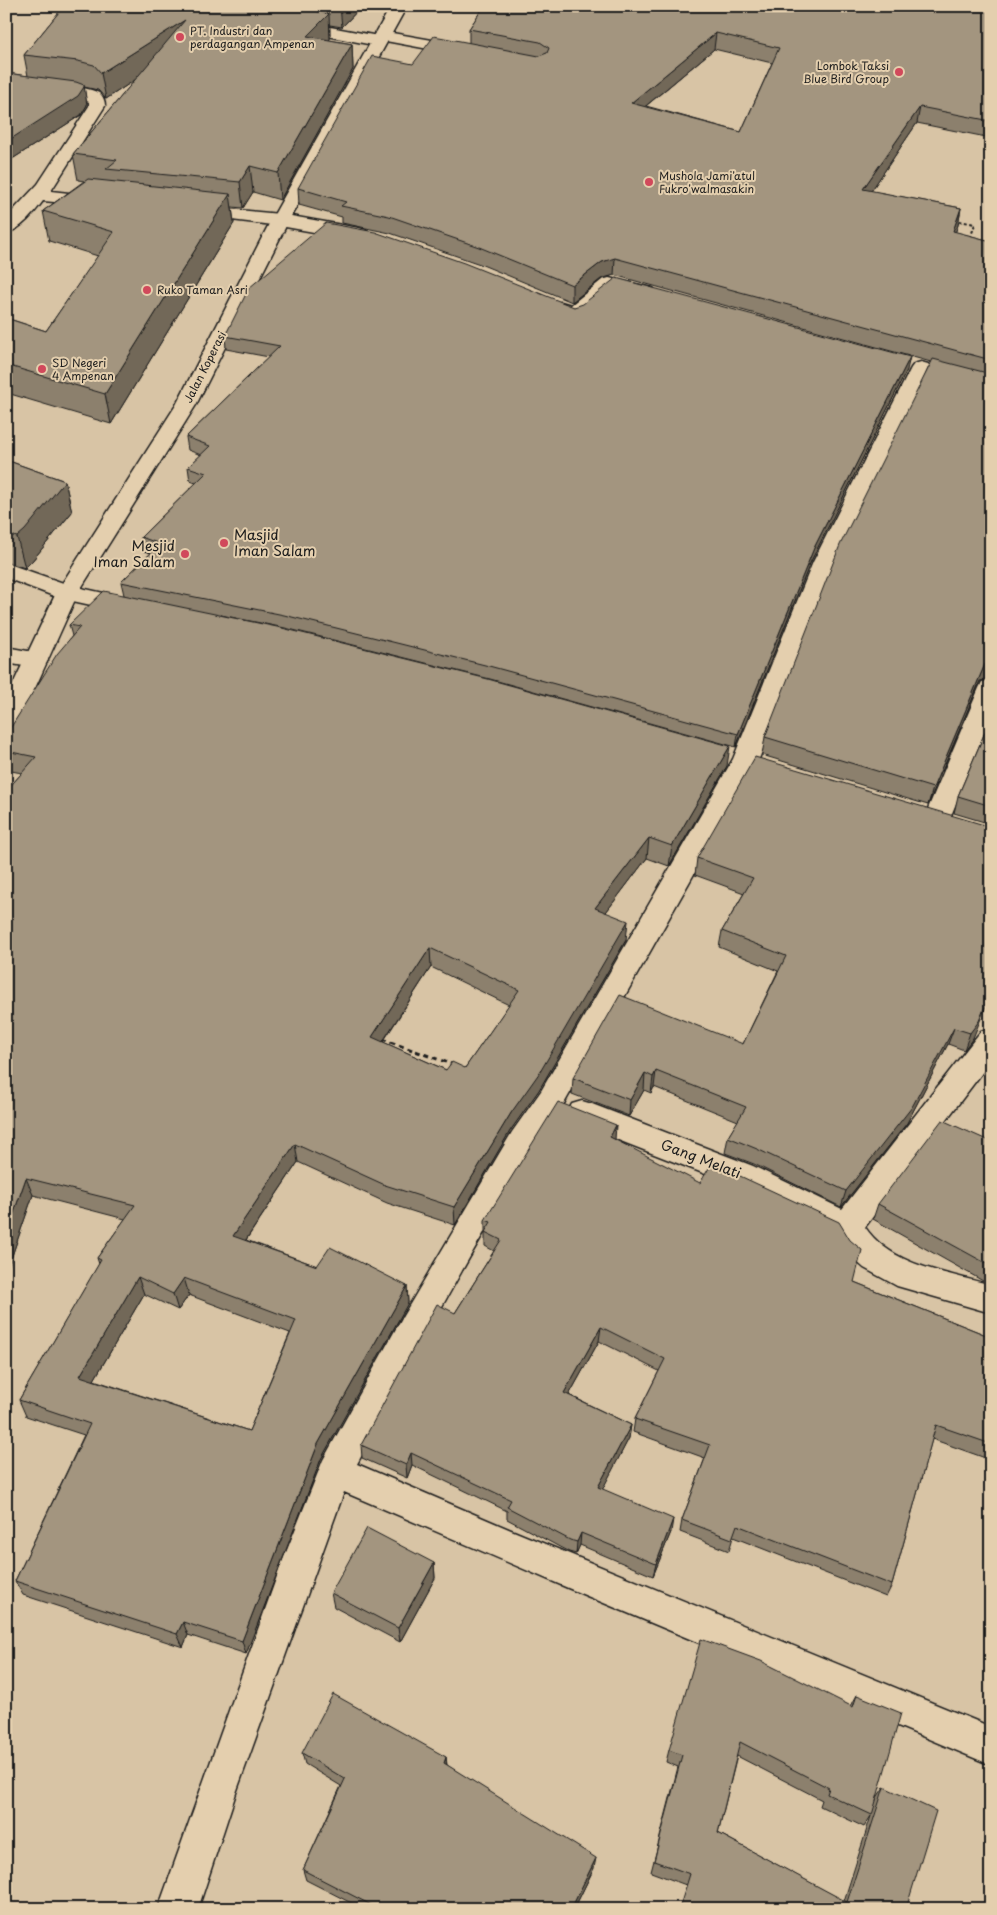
<svg xmlns="http://www.w3.org/2000/svg" width="997" height="1915" font-family="'Playpen Sans',sans-serif">
<style>
.lines{fill:none;stroke-linecap:round;stroke-linejoin:round}
.lane-casing{stroke:#1c1c1c;stroke-width:3}
.street-casing{stroke:#1c1c1c;stroke-width:3}
.secondary-casing{stroke:#1c1c1c;stroke-width:3}
.path-far1{stroke:#1c1c1c;stroke-width:2;stroke-dasharray:3 2.5;stroke-linecap:butt}
.path{stroke:#1c1c1c;stroke-width:3;stroke-dasharray:5 4;stroke-linecap:butt}
.lane{fill:#e4cfae;fill-rule:evenodd}
.street{fill:#e4cfae;fill-rule:evenodd}
.secondary{fill:#e4cfae;fill-rule:evenodd}
.wall{fill:#8c806d;stroke:#1c1c1c;fill-rule:evenodd}
.shaded-wall{fill:#726859;stroke:#1c1c1c}
.building{fill:#a3957f;stroke:#1c1c1c;fill-rule:evenodd}
.poi-dot{fill:#d1495b;stroke:#e4cfae;stroke-width:2}
.labels{text-anchor:middle;stroke-width:4;stroke-linejoin:round;paint-order:stroke}
.far-poi-label{font-size:11px;fill:#1c1c1c;stroke:#e4cfae;text-anchor:start}
.far-street-label{font-size:11px;fill:#1c1c1c;stroke:#e4cfae}
.poi-label{font-size:14px;fill:#1c1c1c;stroke:#e4cfae;text-anchor:start}
.street-label{font-size:14px;fill:#1c1c1c;stroke:#e4cfae}
</style>
<rect width="100%" height="100%" fill="#d8c4a5"/>
<filter id="ink" filterUnits="userSpaceOnUse"><feTurbulence type="fractalNoise" baseFrequency=".02" numOctaves="2"/><feDisplacementMap in="SourceGraphic" scale="10" xChannelSelector="R" yChannelSelector="G"/><feConvolveMatrix kernelMatrix="1 2 1 2 8 2 1 2 1" color-interpolation-filters="sRGB"/></filter>
<g filter="url(#ink)">
<g class="lines">
<g class="lane-casing">
<path id="lane" d="M293,20L378,36L386,41L378,46L287,28L285,25L287,22Z"/>
</g>
<g class="street-casing">
<path id="street" d="M381,31L466,46L474,51L466,56L375,39L373,36L375,33Z
M6,80C26,82 84,84 99,93C103,96 105,101 105,106L51,191L105,197L108,201L105,205L99,206L43,201C34,213 21,230 6,233V218L38,184L89,106V102L80,98L6,90Z
M196,206L280,214L359,228L366,230L368,234L366,238L359,240L280,226L190,215L187,211L190,207Z
M609,278L653,288L656,292L653,296L646,298L613,291C599,302 584,321 565,315C559,314 555,313 551,308L554,304L561,302L571,305L602,280Z
M921,362L928,364L931,368L835,562L759,759L561,1109C485,1222 421,1344 357,1464L511,1530L991,1727V1765L568,1588L344,1492L236,1793L198,1909H158L281,1565L323,1460L403,1316L512,1132L541,1091L733,759L813,562L911,368L914,364Z
M6,563L72,586L140,601L144,606L140,611L132,614L59,598L6,578Z
M6,647L44,654L48,660L44,666L36,668L6,663Z
M991,680V718L950,818L946,825L937,827L928,825L924,818L979,688L982,682Z
M991,1028V1061L865,1227C891,1266 949,1273 991,1285V1313L897,1286L864,1268L847,1253L836,1235L731,1184L572,1122L567,1113L572,1104L582,1101L592,1104L753,1166L842,1209L981,1031Z"/>
</g>
<g class="secondary-casing">
<path id="secondary" d="M391,6H407L289,220L196,405L78,593L18,726L15,732L6,735V699L56,593L176,405L271,220Z"/>
</g>
<path class="path-far1" d="M954,220L975,224L970,239"/>
<path class="path" d="M382,1039L454,1065"/>
<use href="#lane" class="lane"/>
<use href="#street" class="street"/>
<use href="#secondary" class="secondary"/>
</g>
<path class="wall" d="M64,6H362L342,27L330,25V39L329,40L352,44L353,69L280,200L253,192L243,208L232,207L234,223L111,424L7,393L6,394V318L46,331L98,256L49,241L43,211L84,181L78,180L73,154L135,80L106,99L98,90L84,87L87,105L81,115L6,163V73L28,76L24,55Z
M484,6H991V138L917,123L871,191L961,208L958,225L955,232L991,241V679L980,681L928,805L762,755L765,737L931,362L614,275L601,279L572,302L480,264L390,233L342,223V217L299,205L298,188L413,64L469,43V29ZM714,49L772,63L741,132L646,106Z
M574,307L907,370L811,561L736,747L490,679L285,628L221,615L727,766L669,866L647,858L606,912L626,940L539,1090L510,1131L455,1225L387,1203L298,1162L246,1240L317,1266L407,1286L408,1303L321,1459L246,1654L188,1635L183,1647L23,1595L15,1581L84,1435L26,1416L19,1400L99,1264L97,1258L125,1219L33,1195L6,1273V791L22,773L6,770V735L72,636L69,625L124,595L121,582L151,553L143,551L141,537L196,483L190,481L188,467L201,455L188,450L186,437L269,357L226,349L225,336ZM431,967L509,1005L465,1068L446,1070L383,1042ZM144,1294L178,1310L189,1295L290,1333L249,1431L94,1380Z
M6,460L65,481L72,512L32,561L25,568L6,562Z
M991,718V824L954,813L958,796Z
M991,827L973,1038L964,1050L948,1044L907,1123L841,1207L754,1164L725,1153L728,1137L738,1121L654,1087L651,1093L644,1090L629,1116L572,1094L573,1078L743,1044L778,971L719,947L722,931L744,893L695,875L697,858Z
M991,1131V1283L983,1281L873,1219L878,1204L987,1140Z
M615,1139L854,1282L991,1337V1460L932,1439L892,1585L886,1597L733,1537L729,1551L680,1532L682,1520L705,1458L633,1432L635,1419L659,1371L599,1341L569,1395L631,1425L629,1438L602,1489L671,1532L653,1576L580,1545L576,1554L569,1552L507,1519V1511L412,1465L407,1478L362,1458L361,1445L455,1313L494,1251L485,1246V1220Z
M434,1563L435,1578L400,1642L334,1607L331,1593Z
M857,1695L876,1799L884,1787L906,1909L686,1885L651,1872L678,1767L666,1762L669,1750L851,1706ZM737,1756L822,1800L820,1806L864,1827L871,1816L844,1901L718,1833Z
M302,1753L446,1757L447,1765L594,1868L574,1909H363L306,1880L303,1870L341,1786L305,1764Z
M991,1885V1909H985Z"/>
<path class="shaded-wall" d="M340,6H362L342,27Z
M329,14L330,39L309,61L307,36Z
M185,20L188,45L106,99L101,73Z
M716,33L714,49L630,119L631,103Z
M352,44L353,69L280,200L278,173Z
M84,85L87,105L81,115L6,163V142Z
M920,107L917,123L861,206L863,189Z
M250,166L253,192L243,208L240,182Z
M230,194L234,223L111,424L105,394Z
M961,208L958,225L950,248L953,231Z
M615,258L614,275L601,279L572,302V285L602,262Z
M910,357L907,370L811,561L736,747L738,734L814,548Z
M65,481L72,512L32,561L25,568L17,537Z
M6,568L10,581L6,585Z
M991,663V679L980,681L928,805L933,788L985,664Z
M730,746L727,766L669,866L672,846Z
M649,838L647,858L594,928L595,908Z
M628,921L626,940L539,1090L510,1131L455,1225L454,1207L511,1113Z
M430,948L431,967L374,1055L372,1037Z
M991,992V994L973,1038L964,1050L970,1033Z
M954,1028L948,1044L907,1123L841,1207L846,1191Z
M656,1071L654,1087L651,1093L653,1077Z
M645,1073L644,1090L629,1116L630,1100Z
M616,1125L615,1140L610,1137Z
M295,1144L298,1162L237,1253L233,1236Z
M26,1178L33,1195L6,1273V1235Z
M138,1277L144,1294L87,1392L80,1376Z
M184,1278L189,1295L178,1310L173,1294Z
M407,1286L408,1303L321,1459L246,1654L242,1641L318,1444Z
M601,1327L599,1341L563,1406L564,1393Z
M631,1425L629,1438L597,1500L598,1487Z
M411,1453L412,1465L407,1478L406,1465Z
M673,1519L671,1532L653,1576L656,1564Z
M581,1533L580,1545L576,1554L577,1542Z
M434,1563L435,1578L400,1642L398,1628Z
M183,1622L188,1635L183,1647L177,1634Z
M446,1757L447,1769L444,1763Z
M596,1858L594,1868L574,1909H571Z"/>
<path class="building" d="M64,6H290L329,14L307,36L352,44L278,173L250,166L240,182L106,169L117,160L73,154L185,20L101,73L94,65L78,61L24,55Z
M484,6H623L628,9L633,6H991V121L920,107L863,189L961,208L953,231L991,241V360L615,258L602,262L572,285L479,247L389,216L341,206L346,202L298,188L372,56L413,64L434,36L539,56L547,53L549,48L540,42L469,29ZM716,33L779,48L741,132L631,103Z
M6,73L76,82L84,85V87L78,96L6,142Z
M88,179L230,194L105,394L6,365V318L46,331L114,232L43,211Z
M326,223L375,232L464,263L574,307L583,304L616,278L910,357L814,548L738,734L489,666L284,615L121,582L160,544L141,537L206,473L188,467L210,446L186,437L280,346L225,336L249,288Z
M933,359L991,374V663L985,664L933,788L765,737L840,545Z
M6,460L65,481L25,530L17,537L6,534Z
M104,591L282,628L488,679L730,746L672,846L649,838L595,908L628,921L540,1072L511,1113L454,1207L385,1185L295,1144L233,1236L317,1266L330,1247L407,1286L318,1444L242,1641L183,1622L177,1634L15,1581L90,1424L19,1400L101,1260L97,1258L135,1205L26,1178L6,1235V817L11,811L6,809V791L36,757L6,751V735L57,654L80,627L69,625ZM430,948L519,990L465,1068L452,1062L446,1070L372,1037ZM138,1277L173,1294L184,1278L296,1320L249,1431L80,1376Z
M991,718V806L958,796Z
M755,757L991,827V992L979,1021L970,1033L954,1028L912,1107L846,1191L757,1149L728,1137L746,1107L656,1071L653,1077L645,1073L630,1100L573,1078L620,995L743,1044L786,956L722,931L753,878L697,858Z
M558,1102L616,1125L610,1137L700,1183L712,1163L839,1222L850,1240L862,1250L854,1282L991,1337V1444L936,1425L892,1585L737,1525L732,1539L682,1520L710,1445L635,1419L665,1359L601,1327L564,1393L631,1425L598,1487L673,1519L656,1564L581,1533L577,1542L570,1540L507,1507L511,1500L411,1453L406,1465L361,1445L437,1304L455,1313L501,1240L485,1232L491,1222L485,1220Z
M942,1120L987,1140L991,1131V1266L878,1204Z
M367,1528L434,1563L398,1628L331,1593Z
M701,1639L761,1661L853,1707L857,1695L901,1713L872,1815L827,1794L829,1788L740,1742L718,1833L847,1902L884,1787L936,1811L906,1909H679L690,1874L654,1861L682,1755L669,1750Z
M333,1694L446,1757L444,1763L596,1858L571,1909H379L303,1870L345,1779L302,1753Z"/>
</g>
<g class="poi-dot">
<circle cx="180" cy="37" r="5"/>
<circle cx="899" cy="72" r="5"/>
<circle cx="649" cy="182" r="5"/>
<circle cx="147" cy="290" r="5"/>
<circle cx="42" cy="369" r="5"/>
<circle cx="224" cy="543" r="5"/>
<circle cx="185" cy="554" r="5"/>
</g>
<g class="labels">
<g class="far-poi-label">
<text x="190" y="35">PT. Industri dan<tspan x="190" dy="13">perdagangan Ampenan</tspan></text>
<text x="889" y="70" text-anchor="end">Lombok Taksi<tspan x="889" dy="13">Blue Bird Group</tspan></text>
<text x="659" y="180">Mushola Jami'atul<tspan x="659" dy="13">Fukro'walmasakin</tspan></text>
<text x="157" y="294">Ruko Taman Asri</text>
<text x="52" y="367">SD Negeri<tspan x="52" dy="13">4 Ampenan</tspan></text>
</g>
<g class="far-street-label">
<text transform="translate(205 367) rotate(-63)" y="4">Jalan Koperasi</text>
</g>
<g class="poi-label">
<text x="234" y="540">Masjid<tspan x="234" dy="16">Iman Salam</tspan></text>
<text x="175" y="551" text-anchor="end">Mesjid<tspan x="175" dy="16">Iman Salam</tspan></text>
</g>
<g class="street-label">
<text transform="translate(701 1159) rotate(21)" y="5">Gang Melati</text>
</g>
</g>
<rect width="997" height="1915" fill="none" stroke="#e4cfae" stroke-width="25"/>
<rect x="12" y="12" width="972" height="1890" fill="none" stroke="#1c1c1c" stroke-width="2" filter="url(#ink)"/>
</svg>
